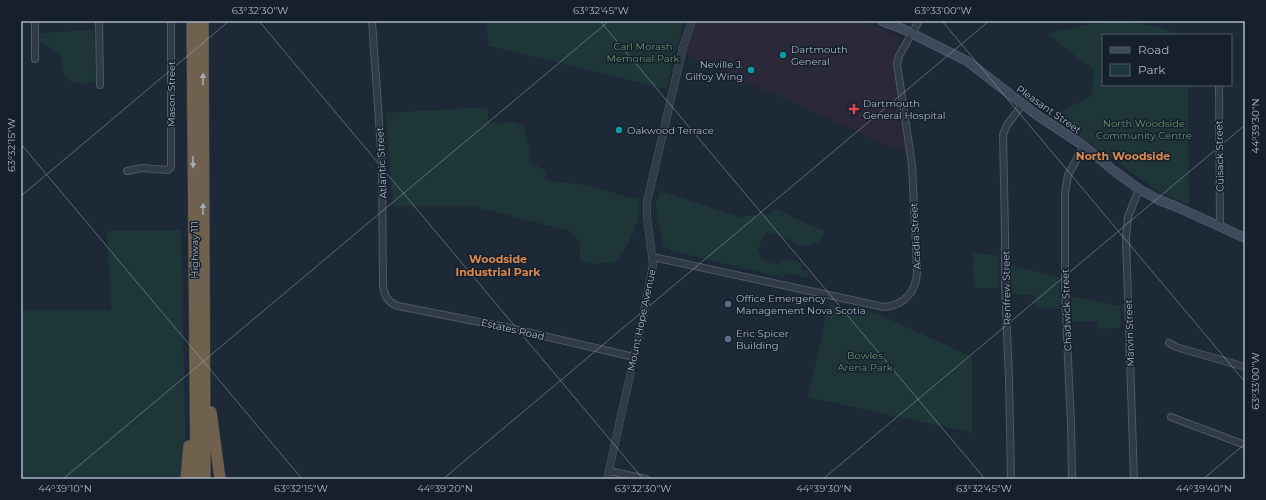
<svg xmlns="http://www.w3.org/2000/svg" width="1266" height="500" font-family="Montserrat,sans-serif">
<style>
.medical{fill:#2b2939}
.green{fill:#1f3639}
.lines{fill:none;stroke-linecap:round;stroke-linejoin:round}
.minor-casing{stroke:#4e5866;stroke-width:8}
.tertiary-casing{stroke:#4e5866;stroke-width:8}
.secondary-casing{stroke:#4e5866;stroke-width:10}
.motorway-casing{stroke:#3b4552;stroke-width:12}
.minor{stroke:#313b48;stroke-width:6}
.tertiary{stroke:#313b48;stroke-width:7}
.secondary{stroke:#3e495b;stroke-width:8}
.motorway{stroke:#6f614d;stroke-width:11}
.oneway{fill:#a4adb9}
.ticks{fill:none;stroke:#aab5c5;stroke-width:1;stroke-opacity:0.45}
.culture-dot{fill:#0f9aa8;stroke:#16202c;stroke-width:1.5}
.health-dot{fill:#e0444e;stroke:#16202c;stroke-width:1.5}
.service-dot{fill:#5c6f8a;stroke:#16202c;stroke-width:1.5}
.labels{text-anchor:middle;stroke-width:3;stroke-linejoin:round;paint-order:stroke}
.park-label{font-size:10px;fill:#60976c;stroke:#16202c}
.poi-label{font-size:10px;fill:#aab5c5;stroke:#16202c;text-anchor:start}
.street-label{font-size:10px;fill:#aab5c5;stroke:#16202c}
.neighbourhood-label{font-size:11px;font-weight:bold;fill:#dd8a4e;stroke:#16202c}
.neatline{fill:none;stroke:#aab5c5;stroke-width:1.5}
.ticks-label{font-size:10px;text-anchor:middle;fill:#aab5c5}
</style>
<rect width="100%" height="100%" fill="#1d2937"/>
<path class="medical" d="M697,21H864L900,38L893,66L906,153L684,54Z"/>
<path class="green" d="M487,21H685L674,56L667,89L489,46V42H488Z
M1122,21L1155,26L1181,35H1103V85H1188L1189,205L1158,191L1053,117L1092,95L1094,70L1047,34L1090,24Z
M94,30L95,81C80,85 77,86 65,77C62,57 59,49 39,42V33Z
M487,107L489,122L508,123L512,121L524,126L530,150L529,161L547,172L545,179L550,181L586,185L628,197L639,198C642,225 629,242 615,262L593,264L580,262V243L570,231L471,206H393L386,113Z
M661,191L739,217L772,213L775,208C792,217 808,225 825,231L820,241L808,246L798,245L782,236L767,232L762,238L757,252L760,254V259L777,265L783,258L803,264L801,269L808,271L807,278L787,273L783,278L669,250L663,244L655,204Z
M181,230L186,479H21V310H111L107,231Z
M973,252L998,256V288H974Z
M1011,265L1059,277L1060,309H1036L1035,295L1011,294Z
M1071,296L1120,306L1121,328L1098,329V321L1072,322Z
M831,305L878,314L972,357V433L808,397L828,308Z"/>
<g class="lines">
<g class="minor-casing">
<path id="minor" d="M35,21V59
M99,21L100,85
M372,21L382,164L383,285C384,295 388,303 398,306L505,327L634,357
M1219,85L1220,227
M127,171L141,168L168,170L171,167V21
M653,257L884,307C905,306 918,289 917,268L912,165L897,64L899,56L919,21
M1169,343L1176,347L1245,367
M1171,417L1245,445
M609,471L646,479
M1011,479L1009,379L1005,285V232L1003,135L1007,125L1023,104
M1072,479L1071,422L1065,297V193L1068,175L1084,146
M1134,479L1126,238L1128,217L1139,189"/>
</g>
<g class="tertiary-casing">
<path id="tertiary" d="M607,479L642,322L653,265L647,216V202L683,47L692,21"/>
</g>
<g class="secondary-casing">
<path id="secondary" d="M882,21L903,29L967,61L1037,115L1084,146L1113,170L1139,189L1157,199L1177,207L1245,238"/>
</g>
<g class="motorway-casing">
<path id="motorway" d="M192,21L196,479
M203,21L205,479
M211,412L220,479
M186,479L189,446"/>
</g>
<use href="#minor" class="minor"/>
<use href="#tertiary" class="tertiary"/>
<use href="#secondary" class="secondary"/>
<use href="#motorway" class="motorway"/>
</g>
<defs><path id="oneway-solid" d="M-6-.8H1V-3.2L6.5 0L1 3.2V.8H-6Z"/></defs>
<g class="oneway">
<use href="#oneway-solid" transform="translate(203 79) rotate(-90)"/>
<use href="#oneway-solid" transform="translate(193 162) rotate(89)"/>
<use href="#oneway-solid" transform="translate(203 209) rotate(-90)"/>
</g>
<path class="ticks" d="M259,21L643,479M600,21L985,479M942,21L1245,382M21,144L302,479M21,196L229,21M63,479L609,21M443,479L989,21M823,479L1245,125M1203,479L1245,444"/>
<g class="culture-dot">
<circle cx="783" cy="55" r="4"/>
<circle cx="751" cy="70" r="4"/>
<circle cx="619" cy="130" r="4"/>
</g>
<path class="health-dot" d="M852 103h4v4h4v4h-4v4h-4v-4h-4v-4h4z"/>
<g class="service-dot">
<circle cx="728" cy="304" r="4"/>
<circle cx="728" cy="339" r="4"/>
</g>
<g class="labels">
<g class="park-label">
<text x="643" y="50">Carl Morash<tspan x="643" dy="12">Memorial Park</tspan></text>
<text x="1144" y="127">North Woodside<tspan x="1144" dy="12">Community Centre</tspan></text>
<text x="865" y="359">Bowles<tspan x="865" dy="12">Arena Park</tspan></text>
</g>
<g class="poi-label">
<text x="791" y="53">Dartmouth<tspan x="791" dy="12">General</tspan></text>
<text x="743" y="68" text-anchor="end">Neville J.<tspan x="743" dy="12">Gilfoy Wing</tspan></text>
<text x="863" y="107">Dartmouth<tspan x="863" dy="12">General Hospital</tspan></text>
<text x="627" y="134">Oakwood Terrace</text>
<text x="736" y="302">Office Emergency<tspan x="736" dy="12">Management Nova Scotia</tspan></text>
<text x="736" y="337">Eric Spicer<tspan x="736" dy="12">Building</tspan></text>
</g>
<g class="street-label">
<text transform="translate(171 94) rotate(-90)" y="4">Mason Street</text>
<text transform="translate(1049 109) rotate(35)" y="4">Pleasant Street</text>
<text transform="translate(1219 156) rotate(-91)" y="4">Cuisack Street</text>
<text transform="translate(381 163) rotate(-93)" y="4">Atlantic Street</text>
<text transform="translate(915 236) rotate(-93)" y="4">Acadia Street</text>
<text transform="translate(194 250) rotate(-90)" y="4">Highway 111</text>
<text transform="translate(1006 288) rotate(-91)" y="4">Renfrew Street</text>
<text transform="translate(1066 310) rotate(-92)" y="4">Chadwick Street</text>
<text transform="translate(641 320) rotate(-78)" y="4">Mount Hope Avenue</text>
<text transform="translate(513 329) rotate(13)" y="4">Estates Road</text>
<text transform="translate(1129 333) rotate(-92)" y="4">Marvin Street</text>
</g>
<g class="neighbourhood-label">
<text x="1123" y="160">North Woodside</text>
<text x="498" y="263">Woodside<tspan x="498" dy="13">Industrial Park</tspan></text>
</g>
</g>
<rect width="1266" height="500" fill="none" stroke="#16202c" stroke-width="44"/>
<rect x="1102" y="34" width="130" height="52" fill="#16202c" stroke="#515c69"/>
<rect x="1110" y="47" width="20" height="6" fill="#3e495b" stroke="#515c69"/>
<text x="1138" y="54" font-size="12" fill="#aab5c5">Road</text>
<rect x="1110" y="64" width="20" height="12" fill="#1f3639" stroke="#515c69"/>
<text x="1138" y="74" font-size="12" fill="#aab5c5">Park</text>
<rect x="22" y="22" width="1222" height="456" class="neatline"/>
<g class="ticks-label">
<text x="260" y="14">63°32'30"W</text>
<text x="601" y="14">63°32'45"W</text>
<text x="943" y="14">63°33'00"W</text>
<text transform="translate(1255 126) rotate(-90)" y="4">44°39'30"N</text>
<text transform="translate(11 145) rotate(-90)" y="4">63°32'15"W</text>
<text transform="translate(1255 381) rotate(-90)" y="4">63°33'00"W</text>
<text x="65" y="492">44°39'10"N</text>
<text x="301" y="492">63°32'15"W</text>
<text x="445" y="492">44°39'20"N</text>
<text x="643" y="492">63°32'30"W</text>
<text x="824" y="492">44°39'30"N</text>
<text x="984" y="492">63°32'45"W</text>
<text x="1204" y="492">44°39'40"N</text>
</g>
</svg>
